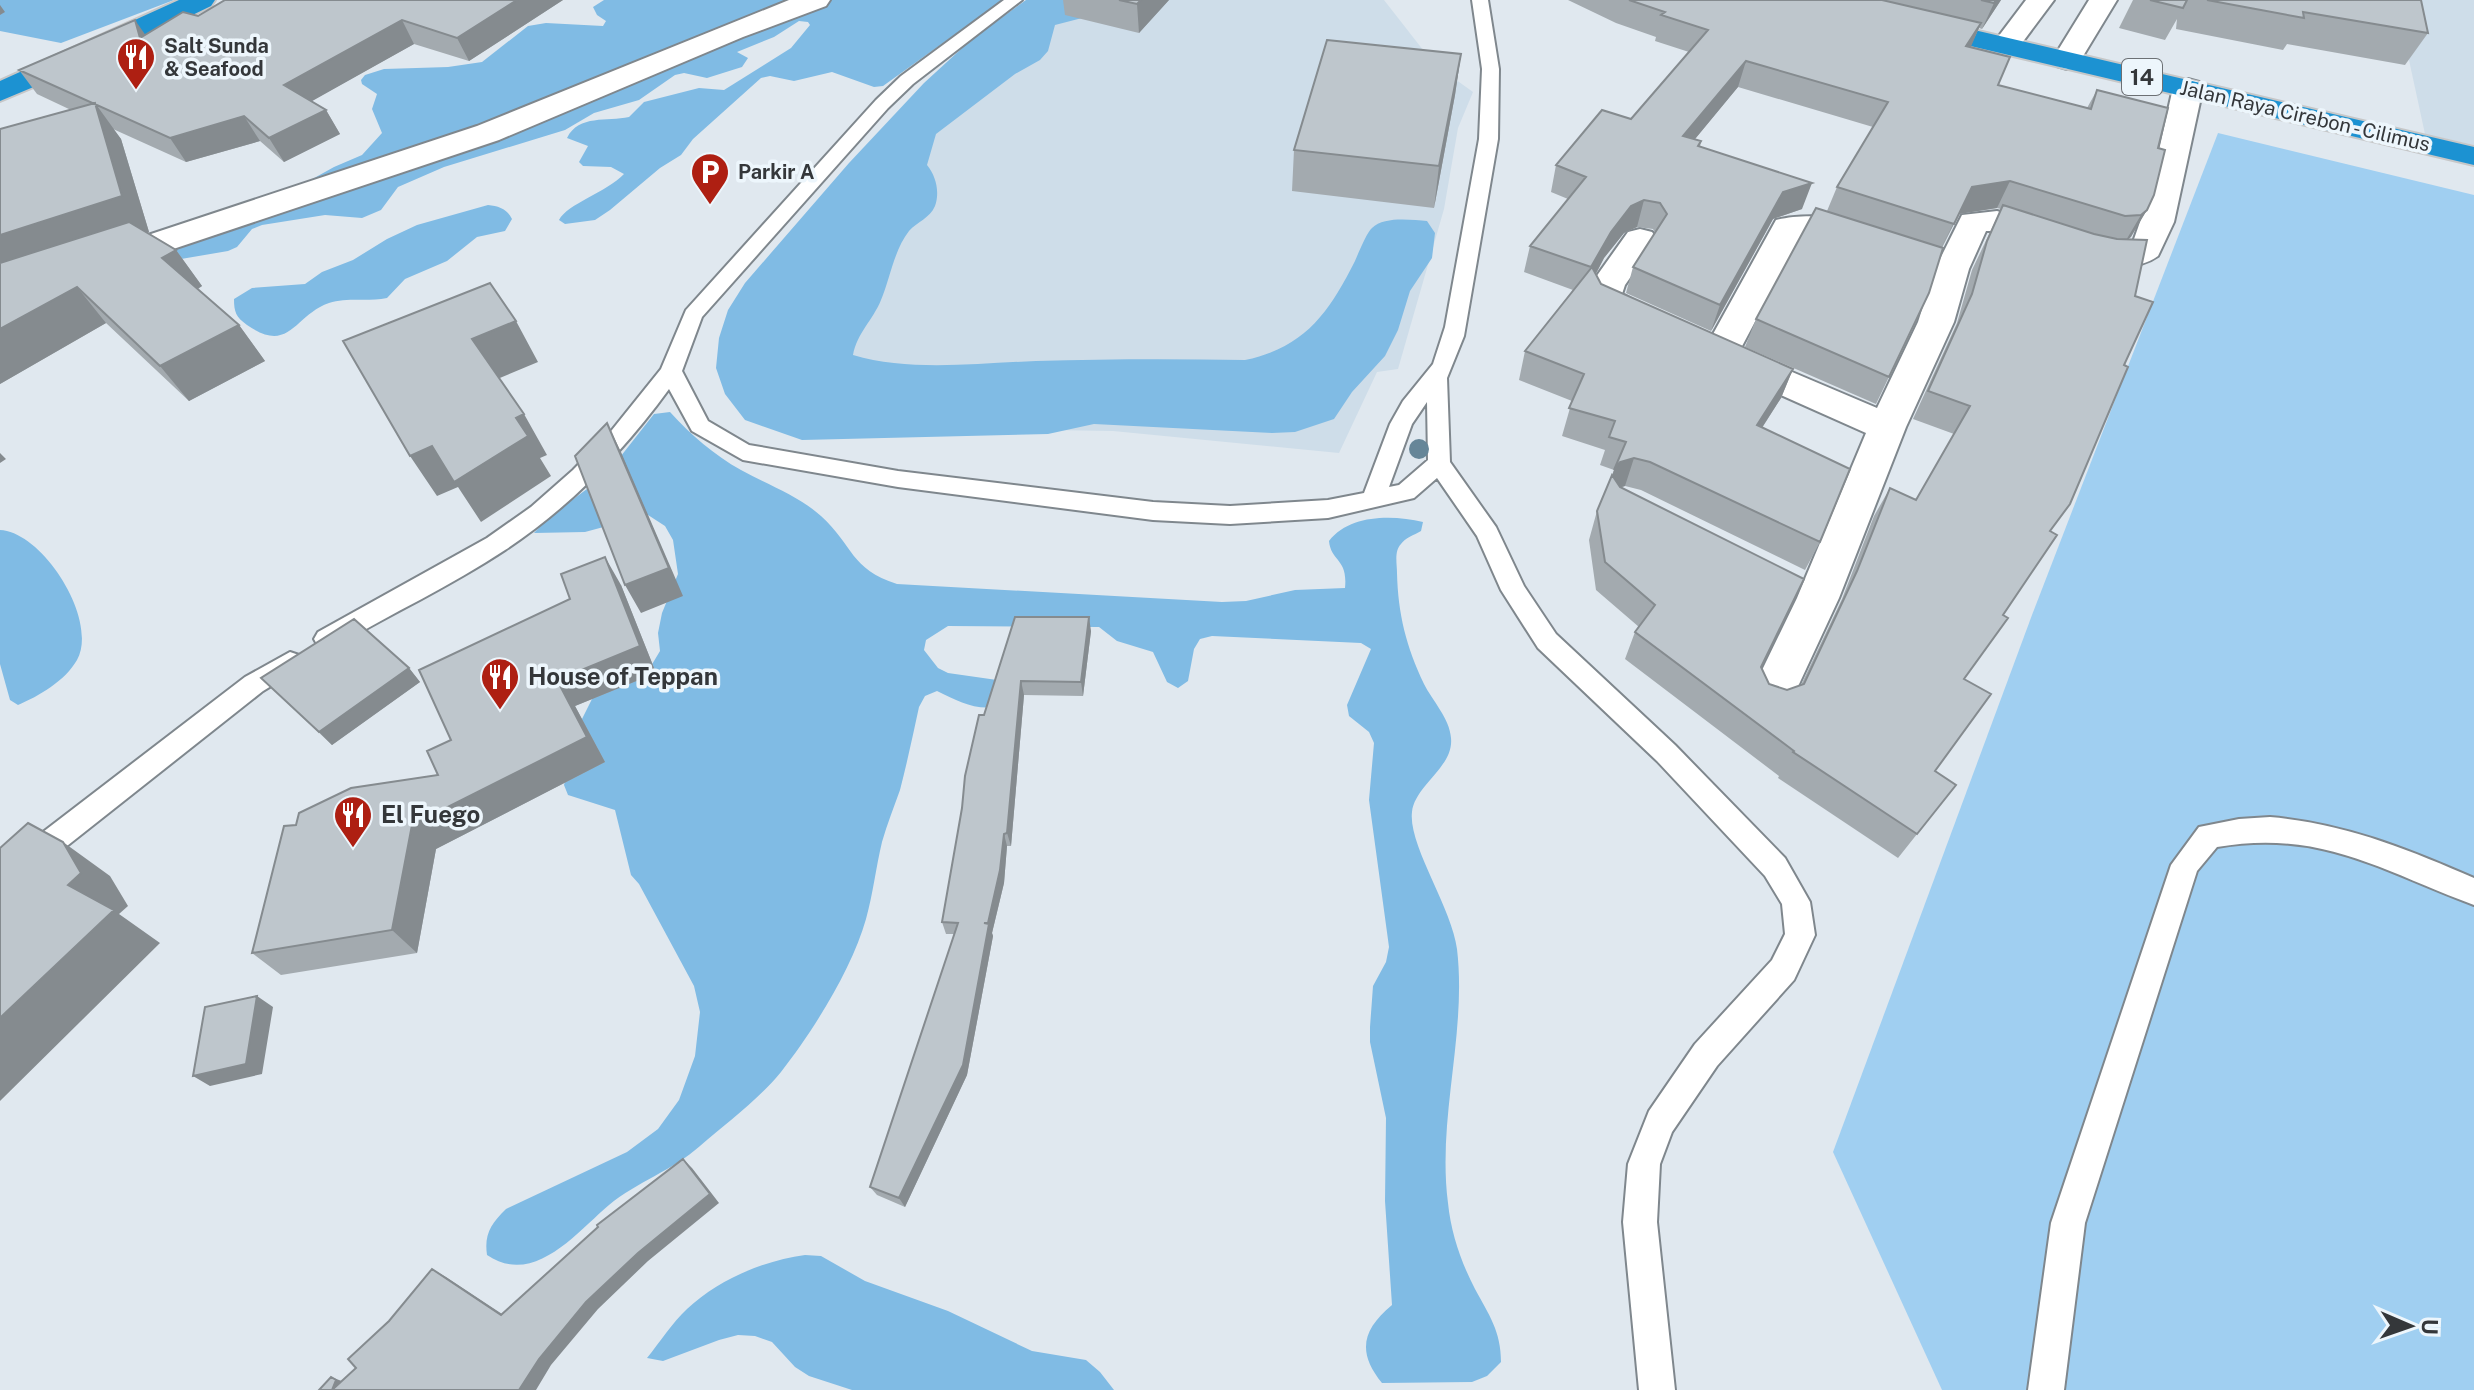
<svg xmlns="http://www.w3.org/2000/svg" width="2474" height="1390" font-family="'Public Sans',sans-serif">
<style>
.built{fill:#cedde9}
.green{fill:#a0cff1}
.forest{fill:#80bbe4}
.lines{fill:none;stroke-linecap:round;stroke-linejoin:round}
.lane-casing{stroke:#7f878d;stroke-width:4}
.street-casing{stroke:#7f878d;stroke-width:4}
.highway-casing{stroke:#c6c7c8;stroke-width:4}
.lane{fill:#fff;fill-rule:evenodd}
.street{fill:#fff;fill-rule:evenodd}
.highway{fill:#1c92d2;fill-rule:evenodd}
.tree{fill:#668698}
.wall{fill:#a3aaaf;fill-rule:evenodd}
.shaded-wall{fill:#858b8f}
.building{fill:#bec6cc;stroke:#858b8f;stroke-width:2}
.labels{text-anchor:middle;stroke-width:7;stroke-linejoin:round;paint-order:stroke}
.far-poi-label{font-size:20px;font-weight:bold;fill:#34373a;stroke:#edf6fc;text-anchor:start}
.far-street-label{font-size:20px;fill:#34373a;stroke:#edf6fc}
.shield{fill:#edf6fc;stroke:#6c7074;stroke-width:2}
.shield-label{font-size:22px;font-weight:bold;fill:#34373a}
.poi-label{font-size:24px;font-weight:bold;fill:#34373a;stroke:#edf6fc;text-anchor:start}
</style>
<rect width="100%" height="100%" fill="#e0e8ef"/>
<path class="built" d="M1034,0H1384L1434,64L1473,92L1458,128L1444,209L1398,369L1377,372L1339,453L1113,431L794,426L735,325Z
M2396,0H2474V145L2425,134Z"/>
<path class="green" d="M2218,133L2474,195V1390H1942L1833,1152L2032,615Z"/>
<path class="forest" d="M0,0H174L61,43L0,31Z
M604,0H1003L883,86L874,87L832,72L794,81L770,76L761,78L693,139L681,155L660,168L610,210L595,220L565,224L559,220C567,204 607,192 624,174L611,167L583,166L579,162L588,146L567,138C579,114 607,122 629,117L644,102L699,88L724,90L791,48L810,25L808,22L799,21L774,37L737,52L748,58L742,67L707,78L684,73L675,75L639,100L594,113L565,130L444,167L398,187L381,210L362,218L325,215L262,225L252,229L237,247L228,251L140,266L137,255L262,207L334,167L362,155L382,133L372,109L377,94L362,84L361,80L365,75L384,69L448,67L482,62L528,26L546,23L603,26L606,21L597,15L593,7Z
M1026,0H1094L1086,17L1055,25L1048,51L1040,60L1015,74L936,134L927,165C936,176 940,192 935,206C930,218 917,222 909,231C894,250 890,279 881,300C873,320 857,333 853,355C910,372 977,363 1036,361C1106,359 1175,359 1245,360C1305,347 1328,314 1355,261C1358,254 1367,232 1372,228C1384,216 1412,220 1427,221L1435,233L1432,258L1410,291L1398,330L1385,356L1352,392L1334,419L1295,432L1272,433L1094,424L1048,434L802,440L745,420L725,394L716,368L719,338L728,310L745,283L849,163L924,83L972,39Z
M488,205C499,206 507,209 512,219L505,231L477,237L447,261L405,279L387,298C368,302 347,297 329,303C294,315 290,355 247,325C236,317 234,312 234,299L252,288L305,284L322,272L353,260L387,239L417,225Z
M670,412C691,435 714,455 741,470C768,485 799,496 821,516C854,546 850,569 897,584L1222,602L1246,601L1295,590L1345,588C1348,558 1331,562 1329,541C1350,514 1393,515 1423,522L1421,531C1414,535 1405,538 1401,544C1394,551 1397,564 1397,573C1398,614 1406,646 1424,684C1432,700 1450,719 1451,738C1454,767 1415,785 1412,812C1408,845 1452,908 1457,949C1467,1034 1437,1117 1448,1203C1451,1233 1461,1262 1475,1289C1489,1315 1501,1331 1501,1362L1487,1376L1472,1382L1382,1383C1357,1352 1362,1330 1392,1305L1385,1201L1386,1118L1370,1042V1027L1373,986L1386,962L1389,947L1369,800L1374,743L1369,732L1349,716L1347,705L1371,649L1361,643L1212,636L1200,639L1194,649L1188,681L1178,688L1167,682L1153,652L1117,641L1099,627L948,626L926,640L924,650L938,668L948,673L997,680L996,707C973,710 958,701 937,691L925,696L919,707C913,735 907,763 900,790C894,807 887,824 882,842C876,867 873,894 866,919C852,969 813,1031 781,1072C759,1099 727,1123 700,1146C673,1170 637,1182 609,1205C576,1233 534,1287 487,1255C484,1234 491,1224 506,1209L627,1152L658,1129L679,1100L695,1056L700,1012L694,986L639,884L631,875L615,810L568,795L564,785L581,721L592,699L601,690L626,686L648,671L660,651L658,633L662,613L678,574L673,540L665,526L648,515L585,532L534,533L549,517L606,475L654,414Z
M0,530C43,532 99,620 77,660C65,681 39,696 18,705L10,700L0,664Z
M805,1255L821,1256L865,1281L948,1311L1032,1351L1086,1360L1100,1372L1114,1390H852L809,1376L795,1367L772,1342L755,1336L738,1335L719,1340L663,1361L647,1358C660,1342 672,1323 687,1309C719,1279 763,1261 805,1255Z"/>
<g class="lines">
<g class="lane-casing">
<path id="lane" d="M1004,0H1022L913,84L888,108L702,317L682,371L708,421L749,445L898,471L1153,502L1230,506L1328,500L1364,493L1390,424L1403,401L1433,364L1445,327L1479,139L1482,69L1472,0H1488L1499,69L1498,139L1464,336L1447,378L1450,462L1496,527L1524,586L1556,634L1675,745L1785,858L1810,902L1815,935L1794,980L1717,1066L1672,1132L1660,1164L1657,1222L1675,1390H1639L1623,1222L1628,1164L1649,1111L1695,1044L1772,960L1785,934L1782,904L1765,876L1657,761L1538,648L1501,590L1477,536L1437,478L1414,498L1328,518L1230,524L1153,520L898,487L743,460L692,431L669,389C624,451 570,507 505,550C451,586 392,613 336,646L327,649L318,646L314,639L318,632L487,538L531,507L573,470L612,430L661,369L686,310L876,100L901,76ZM1427,402L1428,460L1399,485L1389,487L1412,424Z
M290,652L299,655L303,662L299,669L263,691L10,891L0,895V865L245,677Z
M2270,817C2343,823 2408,849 2474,878V905C2382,871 2321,829 2217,847L2197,871L2085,1223L2064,1390H2028L2051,1223L2171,865L2199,827L2239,819Z"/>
</g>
<g class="street-casing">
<path id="street" d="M789,0H830L826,6L743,37L499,140L0,307V284L477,126Z
M2026,0H2054L2016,51L2006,54L1996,51L1992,45Z
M2089,0H2117L2077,66L2067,69L2057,66L2052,60Z
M2188,79L2199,82L2203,88L2174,222L2158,256C2117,286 2038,245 1995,231H1986L1969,269L1954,322L1906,427L1839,598L1794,695L1788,708L1772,713L1756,708L1750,695L1797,598L1866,433L1707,362L1702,354L1776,220C1803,213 1863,214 1880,239L1875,246C1850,253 1827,233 1801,235L1740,350L1877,408L1918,322L1935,269L1962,215L1997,211L2108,246L2126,247L2133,242L2148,199L2173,88L2177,82Z
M1640,229L1652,232L1657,239L1625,285L1622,294L1657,313L1663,321L1657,329C1631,336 1601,318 1587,296L1591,284L1628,232Z"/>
</g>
<g class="highway-casing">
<path id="highway" d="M179,0H215L211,6L110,55L0,101V81Z
M1796,0H1846L2474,147V165L1810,8L1800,6Z"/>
</g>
<use href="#lane" class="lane"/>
<use href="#street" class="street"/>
<use href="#highway" class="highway"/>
</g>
<circle class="tree" cx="1419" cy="449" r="10"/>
<path class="wall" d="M563,0L469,61L414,44L311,101L326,110L340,134L284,162L260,141L186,162L113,129L121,139L149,232H147L176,250L202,286L198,289L239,325L265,361L189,401L106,323L0,384L71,110L37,94L19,70L145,35L198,16Z
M1063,0H1169L1139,33L1065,15Z
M1568,0H2001L1982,29L1979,28L1970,47L1998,85L2087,108L2097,90L2158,148L2147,210L2128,239L2135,296L2124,365L2051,531L1964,679L1935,771L1956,785L1898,858L1778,778L1779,776L1625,659L1635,632L1639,627L1596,590L1589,540L1597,511L1614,470L1600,465L1605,450L1562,436L1572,401L1519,380L1525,351L1573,290L1524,272L1530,246L1568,199L1551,192L1556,165L1631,119L1689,52L1655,41L1656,37L1616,23ZM1738,87L1873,127L1837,187L1827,211L1756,319L1745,347L1876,404L1929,293L1942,248L1959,214L1997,208L2001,209L1972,270L1957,323L1913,419L1954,434L1916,500L1890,488L1874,516L1842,599L1801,685L1787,690L1769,684L1761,667L1620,488L1625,486L1641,490L1805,570L1820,542L1762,428L1781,398L1793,369L1601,284L1596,274L1604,258L1624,233L1637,227L1653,229L1655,233L1633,267L1626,293L1711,331L1773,219L1802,209L1700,147L1701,141L1695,139Z
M2133,0H2421L2428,33L2405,65L2287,44L2283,50L2176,29L2177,19L2165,40L2119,28Z
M1461,54L1455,95L1434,208L1292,191L1294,150Z
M621,585L656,673L575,706L605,762L436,849L417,953L281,975L252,953L296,825L438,775L451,740Z
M1015,617L1091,631L1083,696L1024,695L1011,846H1007L1004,883L992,933L993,936L967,1075L905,1207L877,1195L870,1187L955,934H946L942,922Z
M409,668L420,682L332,745L261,678Z"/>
<path class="shaded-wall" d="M517,0H563L469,61L457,38Z
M1141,0H1169L1139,33L1137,4Z
M1996,0H2001L1982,29L1994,3Z
M0,5L5,12L0,15Z
M135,20L151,43L140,38Z
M402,20L414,44L298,109L284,85Z
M1981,23L1970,49L1966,46Z
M1461,54L1455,95L1434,208L1439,166Z
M1746,61L1738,87L1676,162L1683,136Z
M95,103L121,139L149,232L0,281V235Z
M326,110L340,134L284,162L269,138Z
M244,116L260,141L186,162L170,138Z
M2010,181L1997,208L1959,214L1940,250L1972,187Z
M1812,183L1802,209L1773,219L1711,331L1720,305L1783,192Z
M1644,200L1637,227L1624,233L1604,258L1585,294L1591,267L1611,232L1631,206Z
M2147,210L2131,237L2125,242L2141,215Z
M176,250L202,286L189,294L162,258Z
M77,287L106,323L0,384V329Z
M516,321L538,362L495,380L472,339Z
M239,325L265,361L189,401L160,366Z
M1793,369L1781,398L1745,454L1757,425Z
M524,414L547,455L540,458L551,476L481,522L458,487L437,496L410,456L432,446Z
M607,423L621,452L683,596L641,613L625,585Z
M0,453L6,459L0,463Z
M1634,458L1625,486L1611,490L1605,498L1614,470L1620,462Z
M605,557L621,585L656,673L575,706L605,762L436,849L417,953L392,930L412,825L557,680Z
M1089,617L1091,631L1083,696L1081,682Z
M409,668L420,682L332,745L319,732Z
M1021,681L1024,695L1011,846L1007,833Z
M1004,834L1007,846L1004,883L992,933L993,936L967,1075L905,1207L899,1198L988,923Z
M63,842L110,876L128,906L119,914L160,943L0,1101V1018L68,885Z
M257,996L273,1007L262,1074L210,1086L193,1076Z
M683,1159L692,1168L719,1203L648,1261L598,1309L551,1365L536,1390H519L539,1359L586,1302Z
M432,1269L446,1277L514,1322L501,1315Z
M331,1377L347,1383L332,1390Z"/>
<path class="building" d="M225,0H517L457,38L402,20L284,85L326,110L269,138L244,116L170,138L19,70L135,20L140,38L183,12L198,16Z
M1119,0H1141L1137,4Z
M1629,0H1882L1981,23L1966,46L2010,57L1998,85L2091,109L2097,90L2168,108L2158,148L2165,150L2154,195L2147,210L2141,215L2125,216L2010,181L1972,187L1954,224L1837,187L1888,102L1746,61L1683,136L1701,141L1698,146L1812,183L1783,192L1720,305L1633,267L1667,214L1660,203L1644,200L1631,206L1611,232L1591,267L1530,246L1586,177L1556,165L1602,110L1631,119L1708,30L1661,15L1665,12Z
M1981,0H1996L1994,3Z
M2150,0H2187L2183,8Z
M2207,0H2421L2428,33L2303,12L2304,18Z
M1327,40L1461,54L1439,166L1294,150Z
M95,103L122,196L0,235V129Z
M2003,205L2094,234L2117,239L2147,240L2135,296L2153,302L2124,365L2128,367L2070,504L2050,531L2057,535L2003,615L2008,618L1964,679L1991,694L1935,771L1956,785L1917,834L1793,752L1794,751L1635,632L1655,605L1605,562L1597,511L1612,475L1620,487L1804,579L1761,667L1769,684L1787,690L1804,684L1857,571L1890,488L1916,500L1970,406L1928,391L1972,294L1987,241Z
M1816,208L1943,248L1929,293L1889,377L1756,319Z
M129,222L176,250L162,258L239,325L160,366L77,287L0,329V263Z
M1592,267L1601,284L1793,369L1757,425L1850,469L1820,542L1650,462L1634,458L1620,462L1614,470L1626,442L1609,437L1615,421L1569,408L1584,374L1525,351Z
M490,283L516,321L472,339L524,414L516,418L528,436L454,482L432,446L410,456L343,341Z
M607,423L669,568L625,585L575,456Z
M605,557L640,646L557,680L587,737L412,825L392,930L252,953L284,826L296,825L299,813L351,788L438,775L427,751L451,740L419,670L570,599L561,574Z
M1015,617H1089L1081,682L1021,681L1007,833L1004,834L1000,870L988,923H984L989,924L963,1065L899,1198L870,1187L958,923L942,922L962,808L965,776L979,715H984Z
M354,619L409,668L319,732L261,678Z
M28,823L63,842L81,873L68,885L114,910L0,1018V848Z
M257,996L246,1064L193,1076L205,1007Z
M683,1159L710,1194L638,1253L586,1302L539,1359L519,1390H319L331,1377L336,1380L332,1390L356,1368L348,1359L389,1321L432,1269L501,1315L598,1227L597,1225Z"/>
<defs>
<g id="restaurant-pin" transform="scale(2)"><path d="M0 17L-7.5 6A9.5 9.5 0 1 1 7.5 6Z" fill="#ae1f12" stroke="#edf6fc"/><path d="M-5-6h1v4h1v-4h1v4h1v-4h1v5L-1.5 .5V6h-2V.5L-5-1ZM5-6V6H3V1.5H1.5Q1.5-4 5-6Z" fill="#fff"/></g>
<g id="parking-pin" transform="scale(2)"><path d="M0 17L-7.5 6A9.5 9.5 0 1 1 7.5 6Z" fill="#ae1f12" stroke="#edf6fc"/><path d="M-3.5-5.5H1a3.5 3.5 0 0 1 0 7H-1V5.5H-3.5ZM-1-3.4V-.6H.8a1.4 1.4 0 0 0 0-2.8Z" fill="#fff"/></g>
</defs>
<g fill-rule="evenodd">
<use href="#restaurant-pin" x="136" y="57"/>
<use href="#parking-pin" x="710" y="172"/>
<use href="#restaurant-pin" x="500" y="677"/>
<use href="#restaurant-pin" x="353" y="815"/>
</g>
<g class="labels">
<g class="far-poi-label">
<text x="164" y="53">Salt Sunda<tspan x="164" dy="23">&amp; Seafood</tspan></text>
<text x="738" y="179">Parkir A</text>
</g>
<g class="far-street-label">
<text transform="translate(2305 116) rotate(13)" y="7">Jalan Raya Cirebon - Cilimus</text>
</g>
<rect class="shield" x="2122" y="59" width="40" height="36" rx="6"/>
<g class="shield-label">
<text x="2142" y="85">14</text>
</g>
<g class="poi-label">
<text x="528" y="685">House of Teppan</text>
<text x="381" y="823">El Fuego</text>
</g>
</g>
<g transform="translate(2410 1326) rotate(92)" stroke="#edf6fc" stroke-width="6" paint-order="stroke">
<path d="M0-6L14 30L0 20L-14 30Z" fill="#34373a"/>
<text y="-12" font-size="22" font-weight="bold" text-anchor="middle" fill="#34373a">U</text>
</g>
</svg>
